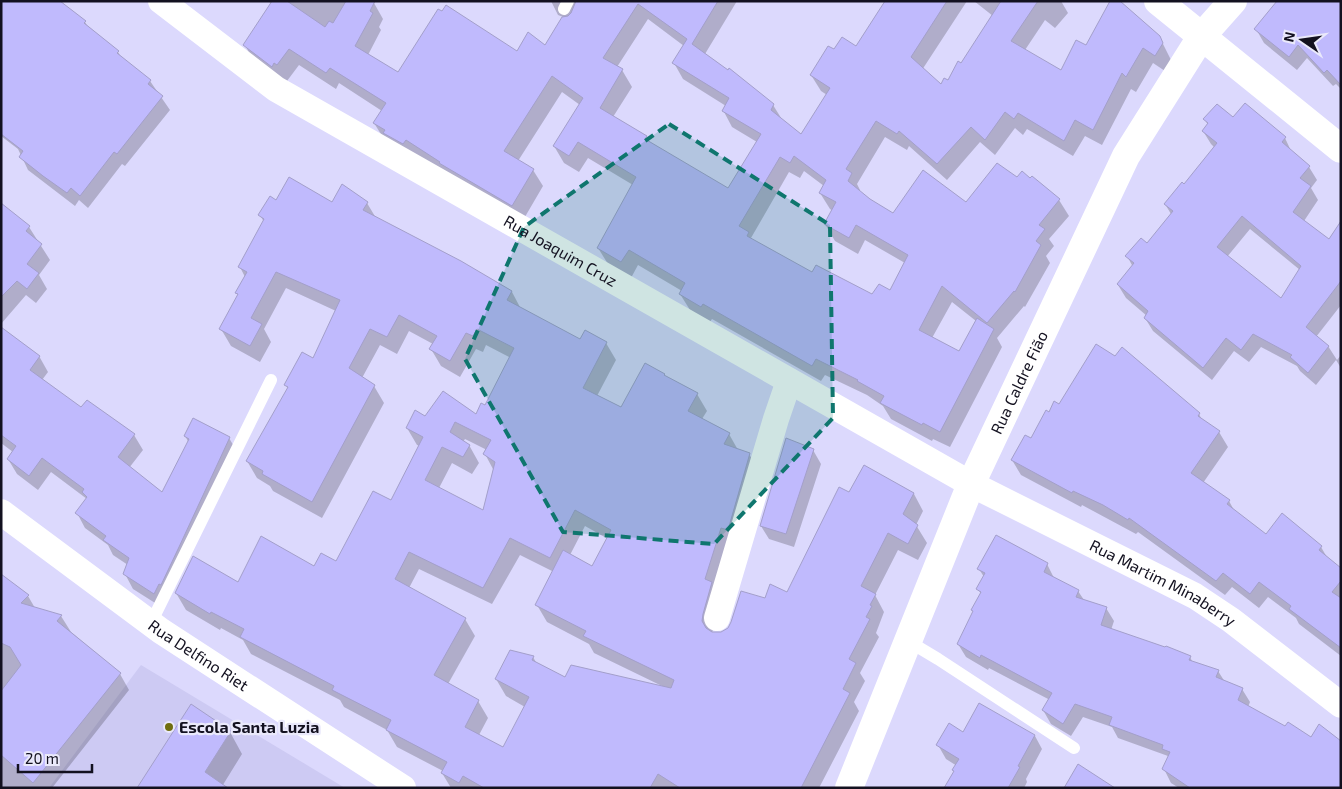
<svg xmlns="http://www.w3.org/2000/svg" width="1342" height="789" font-family="'Exo 2',sans-serif">
<style>
.built{fill:#cdcaf3}
.shadow{fill:#0003;fill-rule:evenodd}
.building{fill:#c0bafd;stroke:#a39fca;fill-rule:evenodd}
.lines{fill:none;stroke-linecap:round;stroke-linejoin:round}
.service{stroke:#fff;stroke-width:12}
.minor{stroke:#fff;stroke-width:26}
.tertiary{stroke:#fff;stroke-width:28}
.marked{fill:#0f766e;fill-opacity:0.2;stroke:#0f766e;stroke-width:4;stroke-dasharray:10 6;stroke-linejoin:round}
.poi-dot{fill:#706e10;stroke:#eae9fb;stroke-width:2}
.labels{text-anchor:middle;stroke-width:4.5;stroke-linejoin:round;paint-order:stroke}
.street-label{font-size:16px;fill:#131120;stroke:#eae9fb}
.poi-label{font-size:16px;font-weight:bold;fill:#131120;stroke:#eae9fb;text-anchor:start}
</style>
<rect width="100%" height="100%" fill="#dcd9fd"/>
<path class="built" d="M141,665L345,788H49Z"/>
<path class="shadow" d="M1,1L85,22L88,27L118,52L121,57L150,81L170,110L125,166L122,164L88,208L79,200L75,206L28,170L18,149L1,136Z
M268,1H371L374,3L383,19L379,27L381,30L368,55L398,74L546,47L563,17L558,15L551,1H737L705,54L773,105L783,121L801,136L827,95L821,91L811,75L834,51L856,48L887,1H967L922,70L941,86L948,82L961,64L993,16L974,1H1061L1068,13L1055,28L1045,20L1025,50L1061,72L1086,47L1159,36L1171,60L1165,71L1153,63L1136,92L1131,89L1102,145L1085,136L1073,156L1027,129L1023,135L1015,128L995,155L980,142L947,180L909,146L907,150L885,137L857,184L860,190L859,192L893,215L967,204L1017,178L1059,200L1069,216L1049,239L1054,246L1046,256L1050,263L1025,307L1024,306L997,338L1002,347L950,447L933,439L932,441L891,419L883,406L867,395L825,375L821,381L712,319L710,322L690,310L680,294L682,291L638,265L631,278L608,264L598,248L633,185L588,158L579,172L564,163L554,146L580,105L562,92L518,161L533,170L543,186L522,222L384,139L374,123L382,111L339,83L336,89L299,65L287,81L254,62L245,45L272,4ZM648,19L684,46L674,63L683,79L726,106L723,110L732,127L757,142L728,190L650,144L646,137L613,117L632,87L622,70L617,67ZM804,171L824,186L820,193L830,209L833,211L825,224L835,241L858,254L865,240L905,263L890,291L873,296L812,273L753,241L751,238L789,172L800,178ZM952,302L976,321L960,353L932,338Z
M1341,1V89L1336,84L1333,86L1307,58L1297,70L1264,43L1256,29Z
M1245,105L1285,138L1292,153L1309,167L1317,180L1311,188L1318,200L1304,221L1329,241L1341,224V305L1316,337L1328,346L1337,360L1341,355V368L1336,360L1316,385L1300,371L1297,366L1261,347L1249,362L1234,351L1212,380L1153,331L1145,318L1147,316L1126,298L1118,285L1133,267L1127,256L1147,245L1171,214L1165,204L1184,186L1215,148L1211,144L1203,131L1208,125L1205,120L1233,118ZM1250,229L1300,270L1281,300L1227,257Z
M343,186L367,203L376,218L461,262L512,292L521,309L581,341L606,343L616,360L597,396L622,409L664,375L666,378L697,394L707,411L702,419L729,434L738,450L749,454L759,471L712,633L721,634L766,600L788,593L865,467L914,494L923,511L916,525L927,543L918,560L898,550L875,595L884,612L876,633L879,637L860,673L865,681L854,702L859,711L819,788H451L442,773L443,771L397,747L387,730L344,707L340,700L251,654L243,640L221,628L220,630L186,610L176,593L238,584L337,562L392,502L420,446L417,445L407,428L425,418L477,416L485,406L511,358L486,345L483,352L476,349L460,377L441,366L431,349L433,344L409,331L397,354L380,345L362,378L374,386L384,403L322,518L273,491L270,486L257,478L247,461L288,390L286,385L313,360L336,311L286,288L264,329L271,342L260,362L231,346L221,329L238,296L237,293L245,277L240,267L264,222L260,215L276,201L332,204ZM465,439L487,450L485,454L494,471L484,512L439,488L452,463L472,474L479,463L469,445L463,442ZM585,526L608,539L592,568L570,555ZM520,555L554,572L537,605L547,622L589,644L594,653L662,686L566,679L537,664L533,657L496,679L506,696L525,707L504,748L479,735L488,718L478,701L448,684L475,636L465,619L409,588L419,569L492,604Z
M1,207L29,227L50,260L39,275L47,289L36,303L26,295L1,324Z
M1,328L39,356L48,372L42,380L82,409L134,435L143,450L129,468L162,494L189,443L185,436L229,438L238,453L163,608L133,589L125,574L128,565L113,555L108,545L85,528L77,513L87,499L51,472L38,490L17,474L8,459L13,452L1,443Z
M1059,406L1199,414L1202,420L1219,432L1228,447L1203,483L1229,501L1235,512L1266,536L1321,547L1328,559L1341,570V656L1299,624L1296,618L1268,597L1259,608L1232,587L1225,595L1138,532L1136,534L1082,505L1081,507L1021,475L1012,460L1031,439L1049,413Z
M813,450L821,464L794,547L769,539L761,526Z
M1047,564L1054,578L1078,591L1084,600L1106,608L1114,621L1111,630L1190,657L1193,663L1218,671L1225,682L1242,689L1250,702L1248,707L1341,788H1179L1171,783L1164,769L1169,758L1168,756L1118,738L1112,727L1083,717L1071,736L1051,724L1043,710L1050,700L989,668L988,670L966,657L958,644L974,612L981,594L978,589L984,577L979,569Z
M1,576L28,596L35,608L61,616L71,632L120,674L129,690L52,788H1Z
M230,732L242,754L221,788H139Z
M964,734L1035,736L1042,749L1026,779L1027,782L1024,788H946L955,772L957,766L946,759L938,745Z"/>
<path class="building" d="M1,1H60L86,21L84,23L119,51L117,53L151,80L148,84L163,96L117,154L114,152L80,196L71,188L67,193L43,176L19,157L23,151L1,134Z
M272,1H287L325,27L329,21L333,23L346,1H375L370,11L373,13L355,46L398,72L438,9L442,11L446,5L517,51L528,32L545,45L562,17L568,16L571,13L576,1H718L692,44L728,70L729,68L774,104L771,110L801,134L830,88L810,75L828,46L834,49L842,37L856,46L885,1H947L911,57L941,84L944,78L948,80L958,61L961,63L1001,1H1038L1011,41L1061,70L1076,40L1086,45L1110,1H1120L1160,36L1163,43L1155,56L1143,48L1126,77L1122,73L1093,130L1075,120L1064,141L1018,113L1014,119L1005,112L985,140L971,127L937,164L899,131L897,134L876,121L846,169L852,173L848,181L870,199L893,213L923,170L966,202L997,163L1017,177L1022,171L1030,178L1032,176L1060,199L1039,225L1045,229L1036,241L1041,245L1015,292L1014,291L987,323L942,286L919,330L959,351L977,318L994,329L940,432L923,423L922,425L880,403L884,396L857,381L858,380L816,359L812,366L703,304L701,307L679,294L685,283L629,250L621,262L597,248L636,177L578,142L569,156L553,146L583,98L552,76L504,151L534,169L512,206L439,163L440,162L406,140L403,144L383,133L385,130L373,123L386,103L330,68L326,73L289,49L277,65L274,63L272,67L243,45ZM638,4L687,39L672,63L729,98L722,111L761,134L728,188L645,139L647,136L600,108L623,69L603,58ZM794,156L826,180L819,193L836,202L824,224L849,238L856,225L908,255L890,290L879,284L872,294L816,265L812,272L747,236L749,232L739,226L780,157L790,163Z
M1277,1H1341V85L1327,70L1324,73L1298,45L1289,57L1254,29Z
M1245,103L1286,137L1282,142L1310,166L1300,178L1311,186L1293,212L1329,239L1341,221V281L1306,327L1329,346L1308,373L1290,357L1292,355L1253,334L1241,350L1226,338L1203,368L1144,318L1148,311L1117,284L1134,263L1125,256L1141,238L1147,243L1173,211L1164,204L1182,182L1184,184L1217,143L1202,131L1208,123L1203,119L1217,104L1233,117ZM1242,216L1301,266L1281,298L1217,247Z
M289,177L332,202L342,184L368,202L363,210L461,261L512,291L507,300L580,339L585,330L607,342L583,388L621,407L645,363L665,374L664,375L698,393L688,411L730,433L724,444L750,453L728,530L721,528L705,579L712,582L703,614L702,621L706,628L712,632H721L728,628L731,622L741,591L765,598L770,584L787,592L839,487L849,492L864,465L914,493L903,514L918,525L908,544L888,533L861,586L876,594L870,605L872,606L866,617L870,619L849,659L856,663L843,689L850,693L801,788H680L658,774L650,788H484L463,776L459,783L441,773L447,762L386,730L391,720L332,690L334,686L240,637L244,629L211,612L210,614L175,593L193,556L238,582L261,536L314,566L321,553L336,561L373,491L391,500L423,437L406,428L415,410L425,416L443,391L476,414L481,403L485,405L514,348L477,329L473,336L466,333L450,361L429,349L437,336L399,315L387,337L370,329L349,368L375,385L312,502L262,474L263,471L246,461L288,387L284,385L302,352L313,358L340,300L276,272L251,318L262,324L250,346L219,329L238,294L235,293L247,272L238,267L264,219L258,215L270,196L276,200ZM455,422L491,440L483,454L495,462L483,510L425,480L442,447L463,457L470,445L450,432ZM575,510L611,530L592,566L563,550L535,605L586,631L583,636L674,680L671,688L571,665L565,677L532,660L534,656L510,650L495,679L529,697L503,747L465,727L479,700L434,675L466,618L395,579L409,552L483,588L510,538L550,558Z
M1,203L30,226L26,231L42,244L27,264L39,273L27,289L17,281L1,297Z
M1,327L40,356L30,370L81,407L87,400L135,434L118,457L162,492L189,439L184,436L193,418L230,437L179,547L161,585L159,584L154,594L123,574L129,558L103,540L106,536L75,513L87,497L82,492L84,489L42,458L29,476L7,459L16,446L1,435Z
M1096,344L1115,356L1122,347L1200,413L1198,416L1220,431L1191,473L1230,500L1227,504L1266,534L1282,513L1322,546L1319,550L1341,568V581L1332,592L1341,598V648L1289,609L1291,606L1259,582L1250,594L1223,573L1216,581L1129,518L1128,520L1103,505L1073,491L1072,493L1011,460L1025,435L1031,438L1046,410L1049,412L1054,401L1059,404Z
M786,438L814,449L786,534L760,526Z
M996,535L1048,563L1044,572L1079,590L1076,597L1107,607L1101,625L1165,647L1166,646L1191,656L1189,660L1219,670L1216,677L1243,688L1238,700L1285,726L1288,722L1311,737L1319,724L1341,741V788H1190L1162,769L1170,752L1162,749L1163,745L1109,725L1112,717L1075,704L1063,724L1042,710L1052,693L981,655L980,658L957,644L973,611L971,610L981,592L976,589L985,573L977,569Z
M1,574L29,595L21,603L62,615L57,621L121,673L33,783L1,755V691L21,665L10,647L1,643Z
M979,703L1035,735L1018,766L1020,767L1008,788H944L954,771L952,770L959,759L936,745L949,723L963,732Z
M191,704L231,731L205,772L228,788H137Z
M1078,764L1115,788H1064Z"/>
<g class="lines">
<path class="service" d="M564,9L568,1
M151,623L271,380
M908,641L938,659L1074,748"/>
<g class="minor">
<path id="s1" d="M161,1L276,89L971,484L1195,596L1231,620L1341,705"/>
<path id="s2" d="M1,512L161,631L403,788"/>
<path d="M717,618L776,419L789,381"/>
</g>
<g class="tertiary">
<path d="M1158,1L1341,149"/>
<path id="s3" d="M849,788L971,484L1126,156L1201,37L1233,1"/>
</g>
</g>
<path class="marked" d="M669,124L830,225L833,418L714,544L563,532L465,359L524,227Z"/>
<circle class="poi-dot" cx="169" cy="727" r="5"/>
<g class="labels">
<g class="street-label">
<text dy="6" stroke="none"><textPath href="#s1" startOffset="472">Rua Joaquim Cruz</textPath></text>
<text dy="6" stroke="none"><textPath href="#s3" startOffset="440">Rua Caldre Fião</textPath></text>
<text dy="6" stroke="none"><textPath href="#s1" startOffset="1160">Rua Martim Minaberry</textPath></text>
<text dy="6" stroke="none"><textPath href="#s2" startOffset="244">Rua Delfino Riet</textPath></text>
</g>
<g class="poi-label">
<text x="179" y="733">Escola Santa Luzia</text>
</g>
</g>
<rect width="1342" height="789" fill="none" stroke="#131120" stroke-width="5"/>
<g transform="translate(1302 40) rotate(283)" stroke="#eae9fb" stroke-width="4" paint-order="stroke">
<path d="M0-4L9 19L0 12L-9 19Z" fill="#131120"/>
<text y="-8" font-size="14" font-weight="bold" text-anchor="middle" fill="#131120">N</text>
</g>
<path d="M18 764v8h74v-8" fill="none" stroke="#131120" stroke-width="2.5"/>
<text x="25" y="764" font-size="15" fill="#131120" stroke="#eae9fb" stroke-width="4" paint-order="stroke">20 m</text>
</svg>
